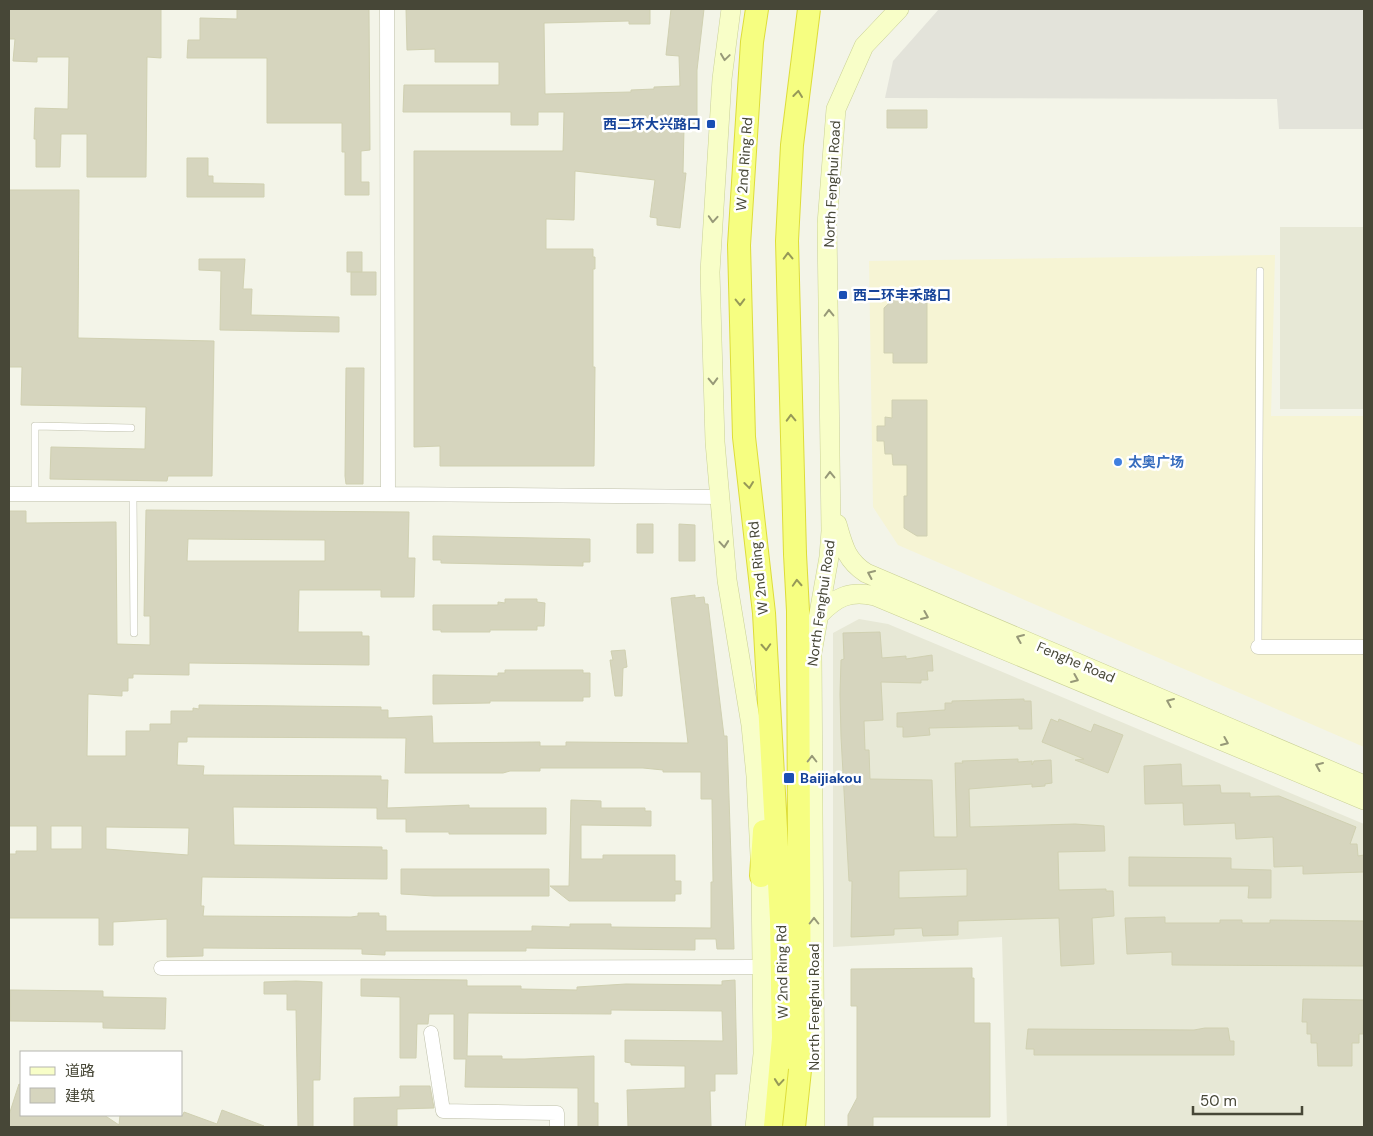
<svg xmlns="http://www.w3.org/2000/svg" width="1373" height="1136" font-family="'DM Sans','Noto Sans SC',sans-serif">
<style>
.residential{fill:#e7e8d6}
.commercial{fill:#f6f4d4}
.industrial{fill:#e3e3da}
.building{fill:#d6d5be;stroke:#d0d0b1;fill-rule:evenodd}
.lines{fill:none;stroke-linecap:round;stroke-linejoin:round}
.service-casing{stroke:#bfc0ab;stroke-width:8}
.minor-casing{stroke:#bfc0ab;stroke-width:15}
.secondary-casing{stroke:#cad196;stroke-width:20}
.trunk-casing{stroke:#dddd39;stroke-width:24}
.service{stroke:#fff;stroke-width:7}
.minor{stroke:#fff;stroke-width:14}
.secondary{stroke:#f8fec8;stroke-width:19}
.trunk{stroke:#f6fe81;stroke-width:22}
.trunk-bridge-casing{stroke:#dddd39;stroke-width:24;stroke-linecap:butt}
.trunk-bridge{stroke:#f6fe81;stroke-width:22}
.oneway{stroke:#979978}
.oneway2{stroke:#969958}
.transit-dot{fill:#1a4fb4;stroke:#fff;stroke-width:2}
.shop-dot{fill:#3f7fe0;stroke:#fff;stroke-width:2}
.labels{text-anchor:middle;stroke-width:5;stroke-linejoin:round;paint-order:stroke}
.transit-label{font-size:14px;font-weight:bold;fill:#164399;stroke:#fff;text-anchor:start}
.street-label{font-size:14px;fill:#474737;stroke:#fff}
.shop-label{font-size:14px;font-weight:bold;fill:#366cbe;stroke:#fff;text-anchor:start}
</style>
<rect width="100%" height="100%" fill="#f3f4e8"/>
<path class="residential" d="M1280,227H1364V409H1280Z
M859,619L888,624L1364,824V1127H1007L1002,937L833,947V633Z"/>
<path class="commercial" d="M1275,255L1271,416H1364V747L898,545L873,507L869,261Z"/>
<path class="industrial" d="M939,9H1364V129H1279L1277,99L885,98L893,61Z"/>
<path class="building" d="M9,9H161V58L147,57L146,177H87V134H61L60,167H36V139H34L35,108L68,109L69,57H37V62L13,61L15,39H9Z
M237,9H369L370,150L361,151V182H369V195H345V152H342V123H267V58H187L188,40H200V18L237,19Z
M406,9H650V24H629V21L544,23L545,94L631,92V90L654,89V87L680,86L679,56L666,55L671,9H704L697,70V127L684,128L683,173H686L680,228L657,225V218L650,217L655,180L575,171L574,220L546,219V249H593V257H595V269H593V367H595L594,466H440V446L414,447V151H563L564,112H538V125H511V112H403L404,85H499V62H435V49L407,50Z
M887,110H927V128H887Z
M187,158H208V176H213V183L264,184V197H187Z
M9,190H79L78,338L214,341L212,476H168L167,481L50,479L51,447L145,449L146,407L21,405L22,367H9Z
M347,252H362V272H347Z
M199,259H245L243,289H252L251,315L339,317V332L220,330L221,271L199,270Z
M351,272H376V295H351Z
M909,293H927V363H893V353H884V308L899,294Z
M346,368H364L363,484H346L345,476Z
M892,400H927V536H917L904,528V496H907V465H893L892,454H885L884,441H877V426H885V417L892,418Z
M146,510L409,512L408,558H415L414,597H381V590H299L298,632H362V636H369V665L189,663V675L133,674V678H128V691H122V696L88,694L87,756H126V731H150V724H171V711H193V708L199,709V705L381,707V710H388V718L432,716L433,743L540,742V746H566V742L688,743L671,598L695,595V598L704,597L705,604H708L724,736H727L734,949H717L716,939H695V950L526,948V951H385V955L362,954V949L203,948V956L167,957V919L113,922V945H99V918H9V854H16V851H37V826H9V511H26V523L116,522L117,644L150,645V616H144ZM188,539L325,540V561H187ZM187,737L406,738L405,773H503L510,771H540V768H643L663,770V772H701V799H712L713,882H711V928L611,927V924H570V927L532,926V931H386V916H379V913H358V916L351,917L203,916L204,906H201L202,877L387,879V850H382V847L234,845L233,807L377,808V819H406V832H449V834H546V808H469V805L387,808L388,780H381V776L203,775L204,766L177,765L178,742H187ZM51,826H82V849H51ZM106,827L189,828L188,855L106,849Z
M637,524H653V553H637Z
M679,524L695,525V561H679Z
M433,536L590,539V562H583V566L441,563V560H433Z
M505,599H537V602L545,603L544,626H537V630H490V632H441V630H433V605H498V602L505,603Z
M880,632L882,658L906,656V659L932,655L933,671H927L928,680H921V683L881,682L883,720L864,721L865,750H869L870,779L932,780L934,837H957L955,763H963L962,761L1018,759V762L1032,761V765L1034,761L1051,760L1052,783L1045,784V786L1032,787V784L969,789L970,827L1075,824L1104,826L1105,851L1058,852L1059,890L1106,889V891H1113L1114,916L1092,918L1094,964L1061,966L1059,918L958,921V935L923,936L922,928L894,929V935L851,937L852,881H849L841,737L840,694L841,660L844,659L843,633ZM967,869V896L899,898V871Z
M625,650L627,667L623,668L622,696H615L610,660H613L611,651Z
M505,670H583V673H590V697H583V701H490V703L433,704V675L498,676V673H505Z
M1024,699V701H1031L1032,729H1019V726L929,728L930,735L907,737H903V727H897V713L945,710V703H952V701Z
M1051,719L1058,722L1059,719L1091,732L1094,724L1123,735L1108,773L1075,760L1084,759L1042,742Z
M1181,764L1182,786L1220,785L1221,793H1250V797L1279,796L1356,827L1350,844H1357L1358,856L1364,855V872L1303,874V866L1274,867L1273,837L1236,839L1235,823L1184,825L1183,803L1145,804L1144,766Z
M571,800L601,801V808H645V811H651V826L581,825V859H603V855H675V881H681V894H675V901H569L550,886H569Z
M1129,857L1231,858V869L1271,870V898H1248L1249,886H1129Z
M401,869H549V896H434L401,894Z
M1165,917V923H1220V920H1242V923H1270V920L1364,921V966L1172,965V952L1127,954L1125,918Z
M972,968V978H974V1023H990V1117H873V1127H848V1115L857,1098V1006H851V969Z
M361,979L467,980V986H521V989L577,990V987L626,984L722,985V981L735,980L737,1074H715V1091H710L711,1127H628L627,1090L685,1088V1066L631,1065V1063L625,1062V1040L723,1041L722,1011L611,1010V1014L468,1013L467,1056H502V1059H525L594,1056V1103H598V1127H578V1088L465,1087L466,1059H454V1014H429L428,1024H417L416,1058H400V997L361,996Z
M296,981L322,982L320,1080H313V1127H298L296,1010H287V994H264V982Z
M10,990L103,991V997L166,998L165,1029L103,1028V1022L10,1021Z
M1303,999L1364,1000L1363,1034H1359V1043H1352V1066H1318L1317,1043H1311V1034H1307V1022H1302Z
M1205,1028H1228L1230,1041H1234V1055H1034V1049H1026L1028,1029L1194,1030Z
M19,1084L21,1085V1115H104L119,1125L120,1115H183L184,1112L217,1124L222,1110L264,1126L9,1127V1115Z
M400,1086H430L434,1108L397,1109V1126H354V1098L400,1097Z"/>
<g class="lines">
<g class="service-casing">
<path id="service" d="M35,494V426L131,428
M133,494L134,633
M1258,647L1260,271"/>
</g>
<g class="minor-casing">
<path id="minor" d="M387,9L388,494L720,497
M9,494H388
M1258,647H1364
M161,968L762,967
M431,1033L443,1111L557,1113V1127"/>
</g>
<g class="secondary-casing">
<path id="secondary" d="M731,9L722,79L710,272L715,442L727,580L751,725L756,776L761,876L763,1054L755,1127
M837,524C843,545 846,560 866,573L1364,785
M819,615C836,597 850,590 875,596L1364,800
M815,1127L812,653L829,557L831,531L827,224L836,109L864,46L899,9"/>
</g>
<g class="trunk-casing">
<path id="trunk" d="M757,9L752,42L739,245L744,437L764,613L781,919L783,1038L775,1127
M795,554L798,611L800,1070
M761,876L764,831"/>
</g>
<use href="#service" class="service"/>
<use href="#minor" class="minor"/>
<use href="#secondary" class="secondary"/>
<use href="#trunk" class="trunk"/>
<g class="trunk-bridge-casing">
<path id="trunk-bridge" d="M795,554L787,241L792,145L809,9
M794,1127L800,1070"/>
</g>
<use href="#trunk-bridge" class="trunk-bridge"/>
</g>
<defs><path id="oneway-chevron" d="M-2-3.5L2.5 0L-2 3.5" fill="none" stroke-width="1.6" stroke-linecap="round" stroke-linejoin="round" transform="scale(1.25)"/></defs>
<g class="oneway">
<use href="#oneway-chevron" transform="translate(725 57) rotate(98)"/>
<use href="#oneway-chevron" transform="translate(713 219) rotate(94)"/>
<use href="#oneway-chevron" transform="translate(829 313) rotate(-91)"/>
<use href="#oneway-chevron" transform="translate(713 381) rotate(88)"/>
<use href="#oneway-chevron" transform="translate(830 475) rotate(-91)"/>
<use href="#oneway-chevron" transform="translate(724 544) rotate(85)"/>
<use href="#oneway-chevron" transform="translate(871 574) rotate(-156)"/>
<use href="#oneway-chevron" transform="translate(925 616) rotate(23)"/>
<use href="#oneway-chevron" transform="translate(1020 638) rotate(-157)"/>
<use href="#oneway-chevron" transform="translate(1075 679) rotate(23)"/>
<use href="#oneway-chevron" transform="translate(1170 702) rotate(-157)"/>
<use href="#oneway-chevron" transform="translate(1225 742) rotate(23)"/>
<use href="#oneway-chevron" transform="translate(812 759) rotate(-90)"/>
<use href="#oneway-chevron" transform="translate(1319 766) rotate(-157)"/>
<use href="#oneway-chevron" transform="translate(814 921) rotate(-90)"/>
</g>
<g class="oneway2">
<use href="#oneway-chevron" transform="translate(798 94) rotate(-83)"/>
<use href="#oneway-chevron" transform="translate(788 256) rotate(-91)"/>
<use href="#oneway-chevron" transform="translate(740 302) rotate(89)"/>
<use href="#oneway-chevron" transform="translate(791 418) rotate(-92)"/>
<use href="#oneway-chevron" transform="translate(749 485) rotate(83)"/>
<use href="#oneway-chevron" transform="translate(797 583) rotate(-93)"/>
<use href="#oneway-chevron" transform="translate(766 647) rotate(87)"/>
<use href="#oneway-chevron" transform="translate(779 1082) rotate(95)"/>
</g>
<g class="transit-dot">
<rect x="706" y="119" width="10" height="10" rx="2.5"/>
<rect x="838" y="290" width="10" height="10" rx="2.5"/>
<rect x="783" y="772" width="12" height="12" rx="2.5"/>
</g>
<circle class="shop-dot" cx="1118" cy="462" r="5"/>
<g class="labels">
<g class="transit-label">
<text x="701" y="129" text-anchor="end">西二环大兴路口</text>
<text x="853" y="300">西二环丰禾路口</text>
<text x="800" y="783">Baijiakou</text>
</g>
<g class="street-label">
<text transform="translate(744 164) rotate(-86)" y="5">W 2nd Ring Rd</text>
<text transform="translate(832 184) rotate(-87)" y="5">North Fenghui Road</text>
<text transform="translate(758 568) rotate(-96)" y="5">W 2nd Ring Rd</text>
<text transform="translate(821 603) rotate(-82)" y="5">North Fenghui Road</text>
<text transform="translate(1076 662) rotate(23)" y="5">Fenghe Road</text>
<text transform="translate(782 972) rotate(-91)" y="5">W 2nd Ring Rd</text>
<text transform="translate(814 1007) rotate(-90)" y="5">North Fenghui Road</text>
</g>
<g class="shop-label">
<text x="1128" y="467">太奥广场</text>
</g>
</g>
<rect width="1373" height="1136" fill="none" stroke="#474737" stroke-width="20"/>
<rect x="20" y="1051" width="162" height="65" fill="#ffffff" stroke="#b5b5af"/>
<rect x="30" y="1067" width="25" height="8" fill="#f8fec8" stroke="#b5b5af"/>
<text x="65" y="1076" font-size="15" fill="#474737">道路</text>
<rect x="30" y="1088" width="25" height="15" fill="#d6d5be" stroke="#b5b5af"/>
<text x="65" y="1101" font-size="15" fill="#474737">建筑</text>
<path d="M1193 1106v8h109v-8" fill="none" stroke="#474737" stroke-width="2.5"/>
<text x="1200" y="1106" font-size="15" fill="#474737" stroke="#ffffff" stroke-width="4" paint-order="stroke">50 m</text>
</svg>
